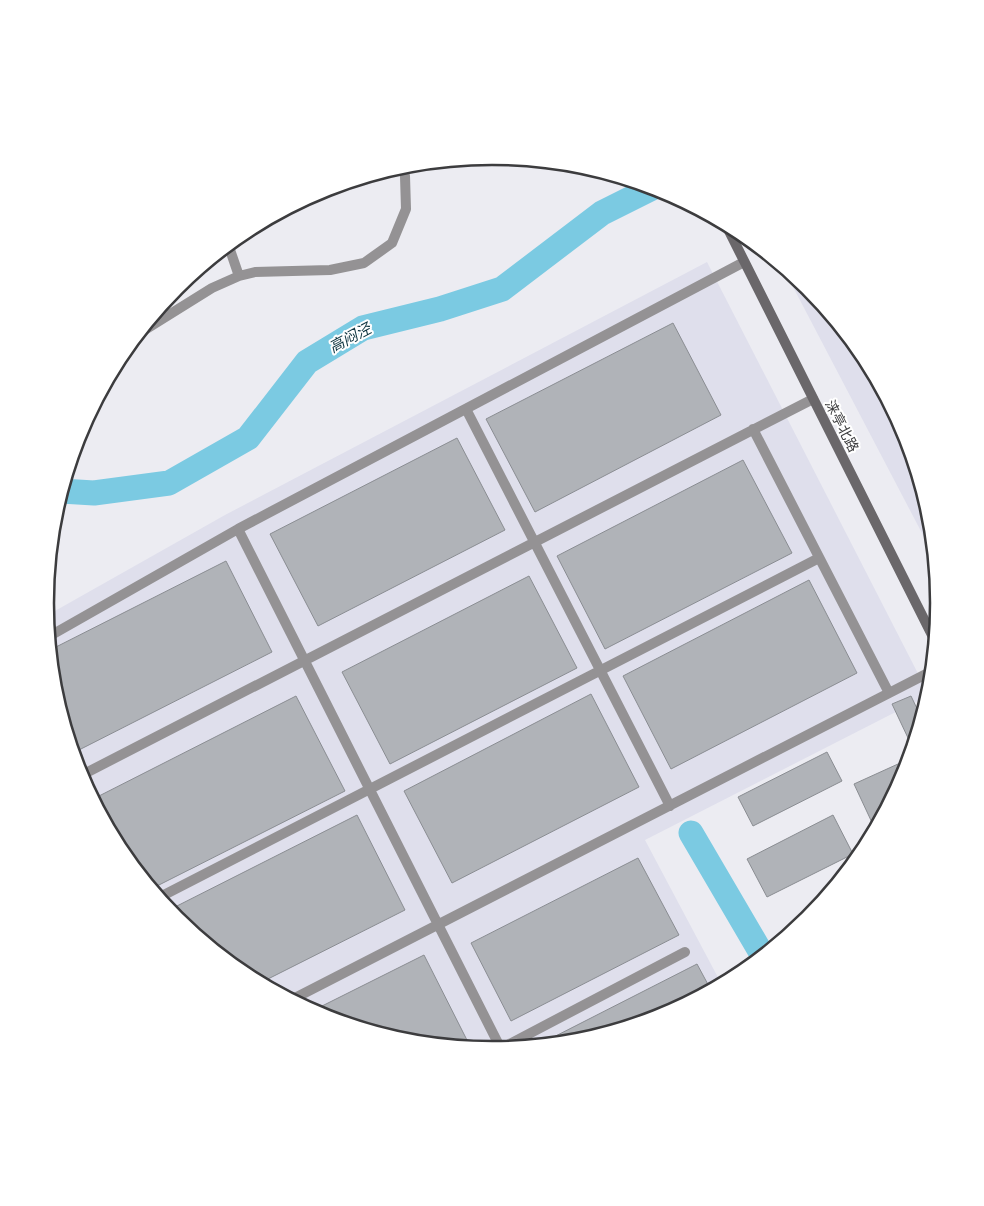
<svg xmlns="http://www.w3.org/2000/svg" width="984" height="1206" font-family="Ubuntu,'Noto Sans SC',sans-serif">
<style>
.built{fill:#dfdfec}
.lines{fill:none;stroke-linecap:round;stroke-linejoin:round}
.canal{stroke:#7bcae2;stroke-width:25}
.building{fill:#b0b3b8;stroke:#8a8d92}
.lane{stroke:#949294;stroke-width:10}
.secondary{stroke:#6a676a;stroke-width:10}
.labels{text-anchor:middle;stroke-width:4;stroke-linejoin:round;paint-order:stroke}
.street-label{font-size:14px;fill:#3c3c3e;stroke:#fff}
.water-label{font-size:15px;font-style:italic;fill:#0e343f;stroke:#fff}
.rim{fill:none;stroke:#3c3c3e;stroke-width:2.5}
</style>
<rect width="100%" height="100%" fill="#ececf2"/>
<path class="built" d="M707,262L929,695L645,840L722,985L663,1016L579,1041L492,1050L405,1041L321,1016L243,975L176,919L120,851L79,774L54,690L46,616L225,515Z
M781,264L808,287L864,355L905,432L930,516L935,558Z"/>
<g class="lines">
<path class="canal" d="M61,491L94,493L169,483L248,438L307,362L363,328L440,309L502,289L602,213L654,187
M691,833L763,956"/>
</g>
<path class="building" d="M673,323L721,415L535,512L486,419Z
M457,438L505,530L318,626L270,534Z
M743,460L792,553L605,649L557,556Z
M226,561L272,652L73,753L54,690L50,650Z
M529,576L577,668L390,764L342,672Z
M809,580L857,673L671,769L623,676Z
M591,694L639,787L452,883L404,791Z
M296,696L345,791L151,889L131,865L97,797Z
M911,696L922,719L916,736L909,740L892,704Z
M827,752L842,781L753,826L738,797Z
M909,759L905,774L875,829L854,784Z
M357,815L405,910L260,983L243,975L176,919L169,910Z
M833,815L853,854L767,897L747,859Z
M638,858L679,935L511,1021L471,943Z
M424,955L471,1048L405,1041L321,1016L312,1011Z
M697,964L711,990L663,1016L579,1041L536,1046Z"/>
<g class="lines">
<path class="lane" d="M228,244L239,276
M143,331L212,288L239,276L255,272L330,270L364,263L392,243L406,209L405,176L402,165
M466,409L670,806
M753,429L889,693
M238,529L501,1049
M48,637L238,529L744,262
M80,776L813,399
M158,898L819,558
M291,1000L932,671
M500,1049L685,952"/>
<path class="secondary" d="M725,223L935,641"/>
</g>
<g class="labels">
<g class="street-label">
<text transform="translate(842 426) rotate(63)" y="5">涞亭北路</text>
</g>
<g class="water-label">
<text transform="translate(350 338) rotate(-28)" y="5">高闷泾</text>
</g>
</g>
<path d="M0 0H984V1206H0ZM54 603a438 438 0 1 1 876 0a438 438 0 1 1-876 0Z" fill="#fff" fill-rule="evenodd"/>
<path class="rim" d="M54 603a438 438 0 1 1 876 0a438 438 0 1 1-876 0Z"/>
</svg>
